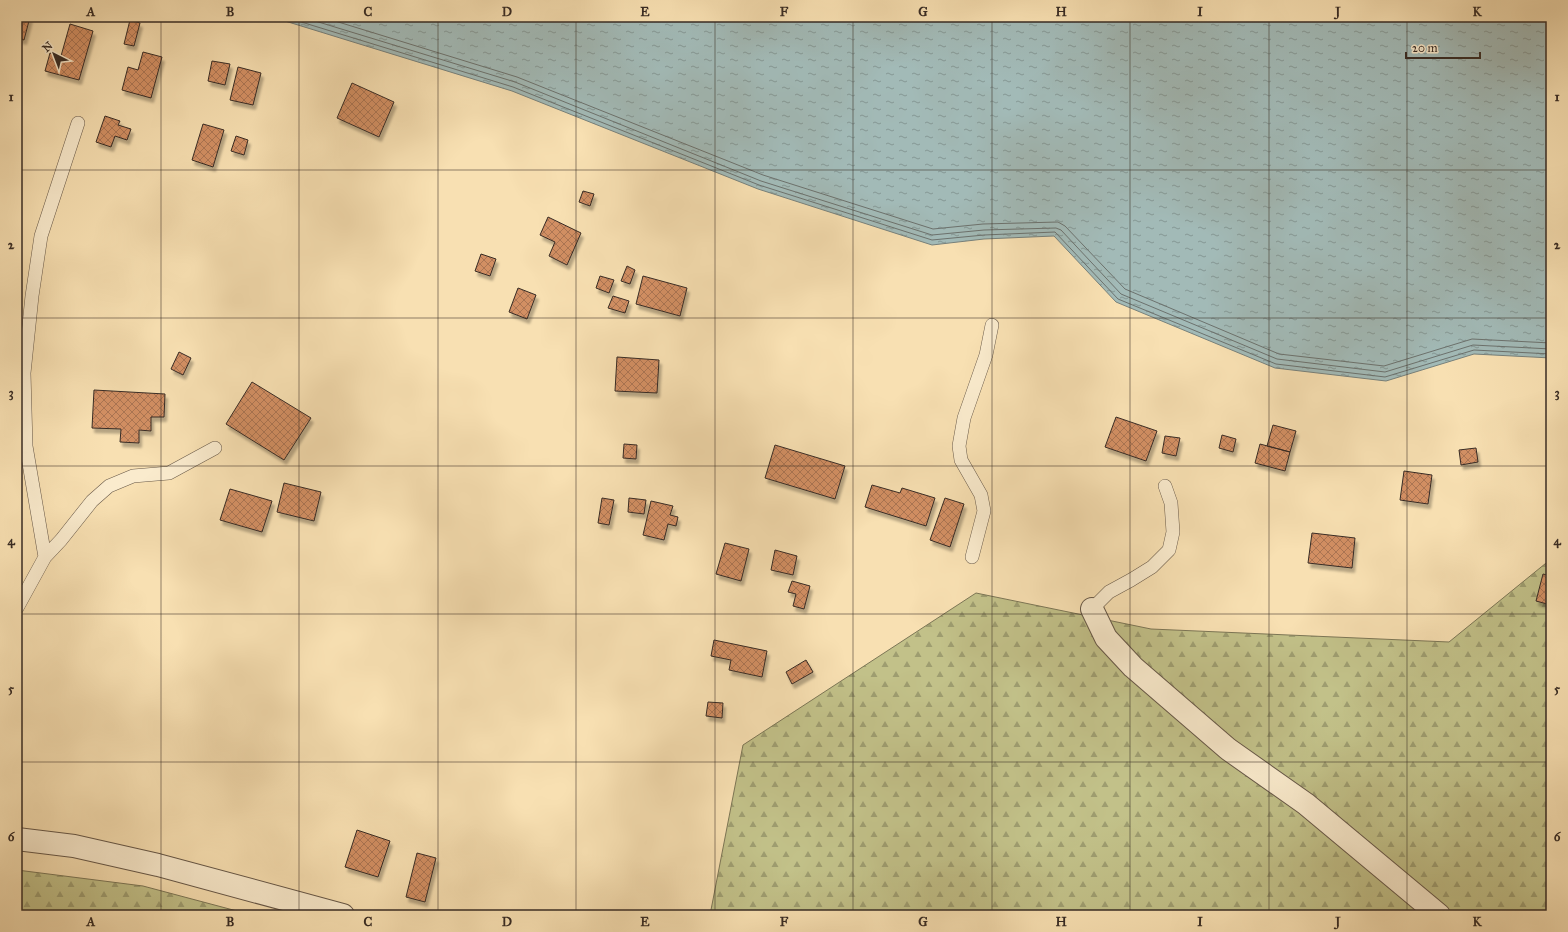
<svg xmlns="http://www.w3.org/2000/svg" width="1568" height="932" font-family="'IM FELL Great Primer',serif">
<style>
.forest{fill:url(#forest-firs);stroke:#7c7656}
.water{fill:url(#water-ripples);stroke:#77817c}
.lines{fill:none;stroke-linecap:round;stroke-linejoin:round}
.shore{stroke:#6c726e;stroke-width:1}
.building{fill:url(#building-cross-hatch);stroke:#372b24;filter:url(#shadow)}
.service-casing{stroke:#675848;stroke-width:14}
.minor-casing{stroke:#675848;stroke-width:24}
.service{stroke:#faebcd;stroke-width:13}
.minor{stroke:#faebcd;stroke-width:22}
.grid{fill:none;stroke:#372b24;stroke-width:1;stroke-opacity:0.55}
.neatline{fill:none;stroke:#372b24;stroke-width:1.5}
.grid-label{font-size:13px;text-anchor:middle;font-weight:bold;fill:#372b24}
</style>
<defs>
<pattern id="forest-firs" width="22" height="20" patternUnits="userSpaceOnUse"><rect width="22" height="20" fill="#c2c189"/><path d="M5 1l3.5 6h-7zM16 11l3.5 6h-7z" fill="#9e9d70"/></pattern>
<pattern id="water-ripples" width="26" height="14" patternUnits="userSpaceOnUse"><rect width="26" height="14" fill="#a2bab7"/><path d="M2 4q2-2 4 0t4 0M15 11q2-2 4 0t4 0" fill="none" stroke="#859795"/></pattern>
<pattern id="building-cross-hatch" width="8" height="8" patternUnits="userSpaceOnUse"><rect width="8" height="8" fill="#d28f64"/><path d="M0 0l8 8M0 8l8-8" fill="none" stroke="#ab7552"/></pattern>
<filter id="shadow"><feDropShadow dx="2.5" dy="4.5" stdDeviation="1" flood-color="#0004"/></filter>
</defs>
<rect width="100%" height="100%" fill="#f8e0b2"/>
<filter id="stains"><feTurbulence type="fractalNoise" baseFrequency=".005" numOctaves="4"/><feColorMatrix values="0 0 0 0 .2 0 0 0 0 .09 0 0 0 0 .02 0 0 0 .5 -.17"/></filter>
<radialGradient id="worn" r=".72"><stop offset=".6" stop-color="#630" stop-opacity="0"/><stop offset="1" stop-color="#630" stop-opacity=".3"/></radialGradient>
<path class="forest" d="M1551,559V915H710L743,745L976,593L1151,629L1449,642Z
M17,870L143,886L252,915H17Z"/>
<path class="water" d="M272,17H1551V358L1474,354L1386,381L1275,368L1116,302L1054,236L984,239L932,245L758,189L512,91Z"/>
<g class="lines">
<path class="shore" d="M285,17L513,87L759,185L932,240L984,235L1055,232L1118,299L1276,364L1385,377L1474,350L1551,354
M302,17L515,82L761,181L932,235L984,230L1056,228L1061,230L1121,294L1277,359L1385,372L1473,345L1551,349
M322,17L517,77L763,175L933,229L983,224L1058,222L1065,226L1125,289L1279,354L1384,366L1472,339L1551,343"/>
</g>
<path class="building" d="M17,17H30L24,40L17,38Z
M130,20L140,23L134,46L124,44Z
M70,24L93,31L79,80L45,71L50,53L61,56Z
M143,52L162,57L151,98L122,90L128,67L138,70Z
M212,61L230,64L225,85L208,81Z
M238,67L261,73L253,105L230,100Z
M352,83L394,102L379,137L337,118Z
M105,116L120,121L118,125L131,129L127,140L115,136L111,147L96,142Z
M203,124L224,130L213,167L192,160Z
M236,136L248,140L244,155L231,151Z
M583,191L594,194L590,206L579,202Z
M548,217L581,233L567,265L549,256L555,242L540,235Z
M481,254L496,259L490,276L475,271Z
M627,266L635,270L630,284L621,281Z
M600,276L614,280L609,293L596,288Z
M643,276L687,288L680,316L636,304Z
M518,288L536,295L527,319L509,312Z
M613,296L629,301L625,313L608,308Z
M179,352L191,358L183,375L171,369Z
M617,357L659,360L657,393L615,391Z
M252,382L311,418L284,460L226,424Z
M94,390L165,394L164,417H151V431L139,430V443L120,442L121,429L92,428Z
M1116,417L1157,431L1146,461L1105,447Z
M1273,425L1296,431L1290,452L1267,446Z
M1222,435L1236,439L1233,452L1219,448Z
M1165,436L1180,438L1176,456L1162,453Z
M624,444L637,445L636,459L623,458Z
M1260,444L1290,452L1285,471L1255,463Z
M775,445L845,466L835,499L765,478Z
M1476,448L1478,462L1461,465L1459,450Z
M1404,471L1432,475L1428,504L1400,500Z
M284,483L321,492L314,521L277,512Z
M872,485L900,493L902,488L935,498L926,526L865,507Z
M230,489L272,501L262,532L220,520Z
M602,498L614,500L609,525L598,523Z
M629,498L646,500L644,514L628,512Z
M945,498L964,504L950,547L930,540Z
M651,501L673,506L670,515L678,517L676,526L668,524L664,540L643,535Z
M1312,533L1355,538L1352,568L1308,563Z
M725,543L749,549L741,581L716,574Z
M775,550L797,556L793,575L771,570Z
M1543,574L1551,576V605L1536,601Z
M792,581L810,586L804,609L793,606L796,594L788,592Z
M714,640L767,651L762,677L729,670L731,660L711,656Z
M806,660L813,672L792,684L786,672Z
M708,702L723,703L722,718L706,716Z
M357,830L390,841L378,877L345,867Z
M417,853L436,858L425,902L406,897Z"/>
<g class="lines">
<g class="service-casing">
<path id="service" d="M45,557L61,540L92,501L109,486L133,476L169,473L215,448
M972,557L984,511L981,495L961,460L959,446L964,418L986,355L992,325
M17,608L45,557L26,446L24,373L32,296L41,236L78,123
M1092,609L1109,592L1131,580L1152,567L1169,550L1173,532L1171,503L1165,486"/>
</g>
<g class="minor-casing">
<path id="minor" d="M1092,609L1106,638L1133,667L1228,749L1306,804L1439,915
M17,839L74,846L158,865L343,915"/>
</g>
<use href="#service" class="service"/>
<use href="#minor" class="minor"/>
</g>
<path class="grid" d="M161,17V915M299,17V915M438,17V915M576,17V915M715,17V915M853,17V915M992,17V915M1130,17V915M1269,17V915M1407,17V915M17,170H1551M17,318H1551M17,466H1551M17,614H1551M17,762H1551"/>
<rect width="1568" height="932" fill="none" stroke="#f8e0b2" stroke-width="44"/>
<g transform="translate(54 54) rotate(318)" stroke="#faebcd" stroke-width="3" paint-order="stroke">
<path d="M0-3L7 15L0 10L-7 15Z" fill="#372b24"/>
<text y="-6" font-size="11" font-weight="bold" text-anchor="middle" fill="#372b24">N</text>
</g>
<path d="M1406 52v6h74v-6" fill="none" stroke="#372b24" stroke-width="2"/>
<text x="1412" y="52" font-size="12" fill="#372b24" stroke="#faebcd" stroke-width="3" paint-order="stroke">20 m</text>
<rect x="22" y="22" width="1524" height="888" class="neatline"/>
<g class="grid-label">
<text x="91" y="16">A</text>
<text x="230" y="16">B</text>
<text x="368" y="16">C</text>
<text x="507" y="16">D</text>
<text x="645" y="16">E</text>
<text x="784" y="16">F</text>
<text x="923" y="16">G</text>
<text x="1061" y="16">H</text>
<text x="1200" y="16">I</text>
<text x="1338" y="16">J</text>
<text x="1477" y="16">K</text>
<text x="11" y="101">1</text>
<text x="1557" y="101">1</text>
<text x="11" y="249">2</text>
<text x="1557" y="249">2</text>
<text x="11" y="397">3</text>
<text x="1557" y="397">3</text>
<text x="11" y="545">4</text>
<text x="1557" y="545">4</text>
<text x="11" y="693">5</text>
<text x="1557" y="693">5</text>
<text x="11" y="841">6</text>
<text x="1557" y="841">6</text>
<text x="91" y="926">A</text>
<text x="230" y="926">B</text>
<text x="368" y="926">C</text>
<text x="507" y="926">D</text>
<text x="645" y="926">E</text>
<text x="784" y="926">F</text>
<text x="923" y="926">G</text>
<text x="1061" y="926">H</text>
<text x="1200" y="926">I</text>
<text x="1338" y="926">J</text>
<text x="1477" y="926">K</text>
</g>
<rect width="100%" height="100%" filter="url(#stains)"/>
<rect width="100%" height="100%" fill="url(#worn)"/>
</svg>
